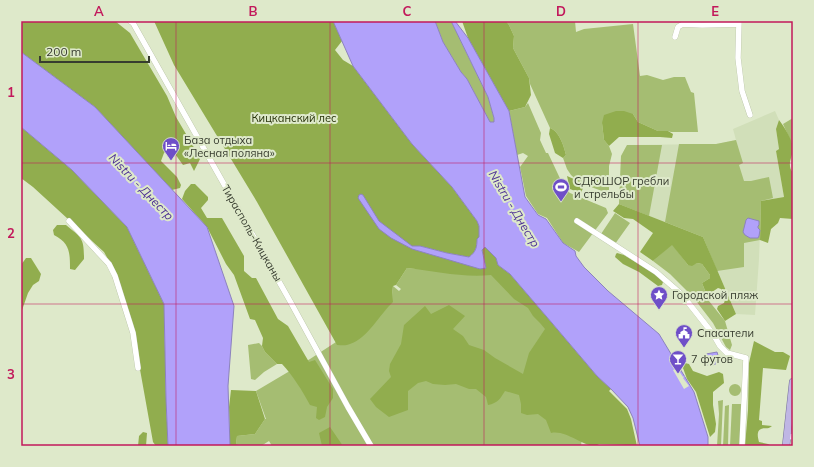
<svg xmlns="http://www.w3.org/2000/svg" width="814" height="467" font-family="Mulish,sans-serif">
<style>
.built{fill:#d1dfb9}
.green{fill:#a5bd72}
.forest{fill:#91ad4e}
.water{fill:#b1a1fa;stroke:#8c83bd}
.pier{fill:#dee9ca}
.lines{fill:none;stroke-linecap:round;stroke-linejoin:round}
.minor-casing{stroke:#b0bb9d;stroke-width:6}
.major-casing{stroke:#736c99;stroke-width:8}
.minor{stroke:#fff;stroke-width:5.5}
.major{stroke:#bfb6e4;stroke-width:7}
.grid{fill:none;stroke:#c2185b;stroke-width:1;stroke-opacity:0.55}
.labels{text-anchor:middle;stroke-width:4;stroke-linejoin:round;paint-order:stroke}
.park-label{font-size:11px;fill:#263108;stroke:#dee9ca}
.poi-label{font-size:11px;fill:#373c2f;stroke:#dee9ca;text-anchor:start}
.street-label{font-size:11px;fill:#373c2f;stroke:#dee9ca}
.water-label{font-size:12px;font-style:italic;fill:#4c2f94;stroke:#dee9ca}
.neatline{fill:none;stroke:#c2185b;stroke-width:1.5}
.grid-label{font-size:13px;text-anchor:middle;font-weight:bold;fill:#c2185b}
</style>
<rect width="100%" height="100%" fill="#dee9ca"/>
<path class="built" d="M775,111L779,120L776,129L779,149L776,151L784,197L761,201L759,259L755,315L736,314L703,237L619,204L621,156L627,145L716,144L736,140L733,129Z"/>
<path class="green" d="M435,21H451L488,97L494,118V122H490L467,79L461,72L443,42Z
M506,21H575L576,32L584,29L633,24L640,76L647,75L663,80L674,77H685L691,92L694,93L698,132H671L668,131H658L638,122L633,114L602,123L604,140L609,146L612,154L609,166V190L602,191L580,183L571,175L567,169L563,158L566,155C564,146 559,131 550,128L530,84L529,78L513,48L514,36L509,25Z
M528,103L541,133L540,140L546,153H548L565,189L570,193L606,208L608,213L579,252L563,243L547,218L538,214L526,196L520,167L528,156L523,153L517,155L509,111L525,107Z
M793,118V146L783,124Z
M736,140L743,163L739,165L744,181H751L769,177L773,198L761,201L760,240L744,243V267L717,271L703,237L665,222L679,144H716Z
M627,145H662L649,216L619,204L621,156Z
M615,213L630,223L615,244L601,234Z
M672,244L688,265L697,263L702,264L710,275V278L702,283L709,301L725,321L732,345L730,350L726,347L713,323L693,297L670,274L653,261Z
M412,249L485,268L552,323L583,430L581,446H272L269,441L261,446H246L236,444L237,436L255,434L265,419H266L256,391L310,359L385,310L392,300V294L393,286L399,291L401,289L396,285L407,268L417,269Z
M259,343L262,346L265,352L277,364L264,372L255,380L251,379L248,345Z
M729 390a6 6 0 1 1 12 0a6 6 0 1 1-12 0Z
M723,400L721,446H717L719,414L718,401Z
M732,404H742L741,446H730Z
M729,405L728,446H723L725,406Z"/>
<path class="forest" d="M21,21H115L130,33L167,96L176,117L199,156L200,159L194,171L190,163L183,165L170,147L164,153L161,161L177,177L181,185L180,188L172,190L95,107L21,52Z
M154,21H333L342,41L335,50L343,60L353,66L412,144L452,187L477,221L479,226V237L477,239C477,247 476,252 469,257L447,253L420,246H412L480,269L484,258L482,250L484,246L496,258L498,265L510,274L552,323L597,376L611,389L609,391L627,409L631,419L637,446H628L626,445L599,444C588,452 568,429 551,433L546,420L538,414L527,415L521,413V404L519,395L505,391C500,399 498,403 488,405L486,397L476,389H469L456,384L445,385L433,384L426,381L418,383L408,391V410L389,417L376,407L370,399L391,377L389,371L390,364L401,344L404,325L425,306L431,314L449,305L465,316L453,329L463,336L469,345L484,350L495,358L523,374L529,353L545,329L540,323L533,316L528,308L514,299L491,275C463,278 434,271 407,268L396,285L393,286L392,294L393,302C380,314 367,339 350,344C346,346 341,345 337,345L257,202L174,65Z
M462,21H506L509,25L514,36L513,48L529,78L531,95L525,107L509,111L468,38Z
M616,111H624L633,114L638,122L658,131H668L673,134L672,138L660,137H619L609,146L604,140L602,123L604,115Z
M779,120C784,126 793,141 793,148C793,157 786,164 793,173V219L780,218L778,223L771,229L768,243L760,240L761,201L784,197L776,151L779,149L776,129Z
M21,127L72,170L127,227L164,304L166,399L168,446H156L153,442L134,336L114,270L104,252L33,187L21,178Z
M550,128C559,131 564,146 566,155L563,158L555,153L549,134Z
M567,176L576,180L583,188L581,193L575,191L570,189Z
M191,184H195L208,197V200L201,208L207,218H222L244,256V271L252,278H256L278,319L288,326L309,362L315,360L333,389V398L327,407L325,417L319,420L316,418L317,407L310,405C302,390 293,376 282,364H277L265,352L262,346L263,338L255,320L250,319L234,275L226,264L207,227L182,199L185,191Z
M619,204L703,237L736,314L725,321L717,309L718,306L724,303L725,300L721,289L718,288L709,294L706,293L702,283L710,278V275L702,264L697,263L692,266L688,265L672,245L653,261L640,252L653,233L633,219L624,218L613,211Z
M57,225H66C82,238 84,238 84,259L75,270L70,269C70,253 70,243 54,235L53,230Z
M617,253L624,255L659,276L663,282L662,285L658,286L639,272L623,264L615,257L616,254Z
M26,258H31L41,274L39,281L33,285L28,293L21,313V265Z
M754,341L775,352H783L790,356L786,370L763,368L759,420L762,421V425L772,426C767,430 765,427 761,429C756,431 758,438 759,442L768,444L772,446H745L748,410L749,363Z
M685,363L689,364L693,371L707,376L719,372L723,374L724,383L713,392V405L716,424L715,432L710,437L696,392L687,379L683,368Z
M231,390L256,391L265,419L255,434L237,436L236,444L246,446H230L229,407Z
M330,427L343,446H322L319,433Z
M143,432L147,433L146,446H138L139,436Z"/>
<path class="water" d="M333,21H435L443,42L461,72L467,79L490,122H494V118L488,97L451,21H455L468,38L509,111L525,197L538,215L546,219L563,243L575,251L576,256L584,267L608,291L659,334L694,392L708,437V446H640L633,418L628,407L611,389L597,376L552,323L510,274L498,265L496,258L485,247L482,250L486,268L480,269L412,249L391,238L379,229L358,198L359,195L361,194L363,195L379,221L412,246H420L447,253L469,257C476,252 477,247 477,239L479,237V226L477,221L452,187L412,144L353,66Z
M21,52L95,107L207,227L234,306L228,386L230,446H168L166,399L164,304L127,227L72,170L21,127Z
M748,218L759,221V225L758,226V228L760,230L759,236L758,238H750L745,235L743,232L746,220Z
M717,352L720,362L713,365L711,364L707,365L705,359L707,357L706,354Z"/>
<path class="pier" d="M677,368L683,377L685,376L683,378L689,386L684,389L673,370Z"/>
<g class="lines">
<g class="minor-casing">
<path id="minor" d="M130,21L133,23L290,301L348,407L371,446
M739,21L738,58L742,91L750,115
M675,37L678,27L683,24L702,25L739,24
M69,221L109,264L115,276L133,333L138,368
M577,221L656,272L680,293L687,301L713,334L720,346L727,353L746,358L742,446
M787,436L793,437"/>
</g>
<g class="major-casing">
<path id="major" d="M786,446L793,382"/>
</g>
<use href="#minor" class="minor"/>
<use href="#major" class="major"/>
</g>
<path class="grid" d="M176,21V446M330,21V446M484,21V446M638,21V446M21,163H793M21,304H793"/>
<defs>
<g id="hotel-pin" transform="scale(0.9)"><path d="M0 17L-7.5 6A9.5 9.5 0 1 1 7.5 6Z" fill="#6f4fc8" stroke="#dee9ca"/><path d="M-6-4.5h1.5V1H6V5H4.5V3h-9V5H-6ZM-4 0a1.8 1.8 0 1 1 3.6 0ZM.5 0V-2.5h3Q6-2.5 6 0Z" fill="#fff"/></g>
<g id="stadium-pin" transform="scale(0.9)"><path d="M0 17L-7.5 6A9.5 9.5 0 1 1 7.5 6Z" fill="#6f4fc8" stroke="#dee9ca"/><path d="M0-5a6.5 5 0 1 0 0 10a6.5 5 0 1 0 0-10ZM-3.5-1.8h7v3.6h-7Z" fill="#fff"/></g>
<g id="sight-pin" transform="scale(0.9)"><path d="M0 17L-7.5 6A9.5 9.5 0 1 1 7.5 6Z" fill="#6f4fc8" stroke="#dee9ca"/><path d="M0-6L1.8-2.2L6-1.7L2.9 1.2L3.7 5.4L0 3.3L-3.7 5.4L-2.9 1.2L-6-1.7L-1.8-2.2Z" fill="#fff"/></g>
<g id="civic-pin" transform="scale(0.9)"><path d="M0 17L-7.5 6A9.5 9.5 0 1 1 7.5 6Z" fill="#6f4fc8" stroke="#dee9ca"/><path d="M-.6-6.5H3V-4.5H.6V-3L4-1V1h2V6H-6V1h2V-1L-.6-3ZM-1.2 2.5V6h2.4V2.5Z" fill="#fff"/></g>
<g id="bar-pin" transform="scale(0.9)"><path d="M0 17L-7.5 6A9.5 9.5 0 1 1 7.5 6Z" fill="#6f4fc8" stroke="#dee9ca"/><path d="M-6-5H6L.8 .8V4.5H3.5V6h-7V4.5H-.8V.8Z" fill="#fff"/></g>
</defs>
<g fill-rule="evenodd">
<use href="#hotel-pin" x="171" y="146"/>
<use href="#stadium-pin" x="561" y="187"/>
<use href="#sight-pin" x="659" y="295"/>
<use href="#civic-pin" x="684" y="333"/>
<use href="#bar-pin" x="678" y="359"/>
</g>
<g class="labels">
<g class="park-label">
<text x="294" y="122">Кицканский лес</text>
</g>
<g class="poi-label">
<text x="184" y="144">База отдыха<tspan x="184" dy="13">«Лесная поляна»</tspan></text>
<text x="574" y="185">СДЮШОР гребли<tspan x="574" dy="13">и стрельбы</tspan></text>
<text x="672" y="299">Городской пляж</text>
<text x="697" y="337">Спасатели</text>
<text x="691" y="363">7 футов</text>
</g>
<g class="street-label">
<text transform="translate(252 233) rotate(60)" y="4">Тирасполь-Кицканы</text>
</g>
<g class="water-label">
<text transform="translate(141 187) rotate(46)" y="4">Nistru - Днестр</text>
<text transform="translate(514 209) rotate(59)" y="4">Nistru - Днестр</text>
</g>
</g>
<rect width="814" height="467" fill="none" stroke="#dee9ca" stroke-width="44"/>
<path d="M40 56v6h109v-6" fill="none" stroke="#373c2f" stroke-width="2"/>
<text x="46" y="56" font-size="12" fill="#373c2f" stroke="#dee9ca" stroke-width="3" paint-order="stroke">200 m</text>
<rect x="22" y="22" width="770" height="423" class="neatline"/>
<g class="grid-label">
<text x="99" y="16">A</text>
<text x="253" y="16">B</text>
<text x="407" y="16">C</text>
<text x="561" y="16">D</text>
<text x="715" y="16">E</text>
<text x="11" y="97">1</text>
<text x="11" y="238">2</text>
<text x="11" y="379">3</text>
</g>
</svg>
